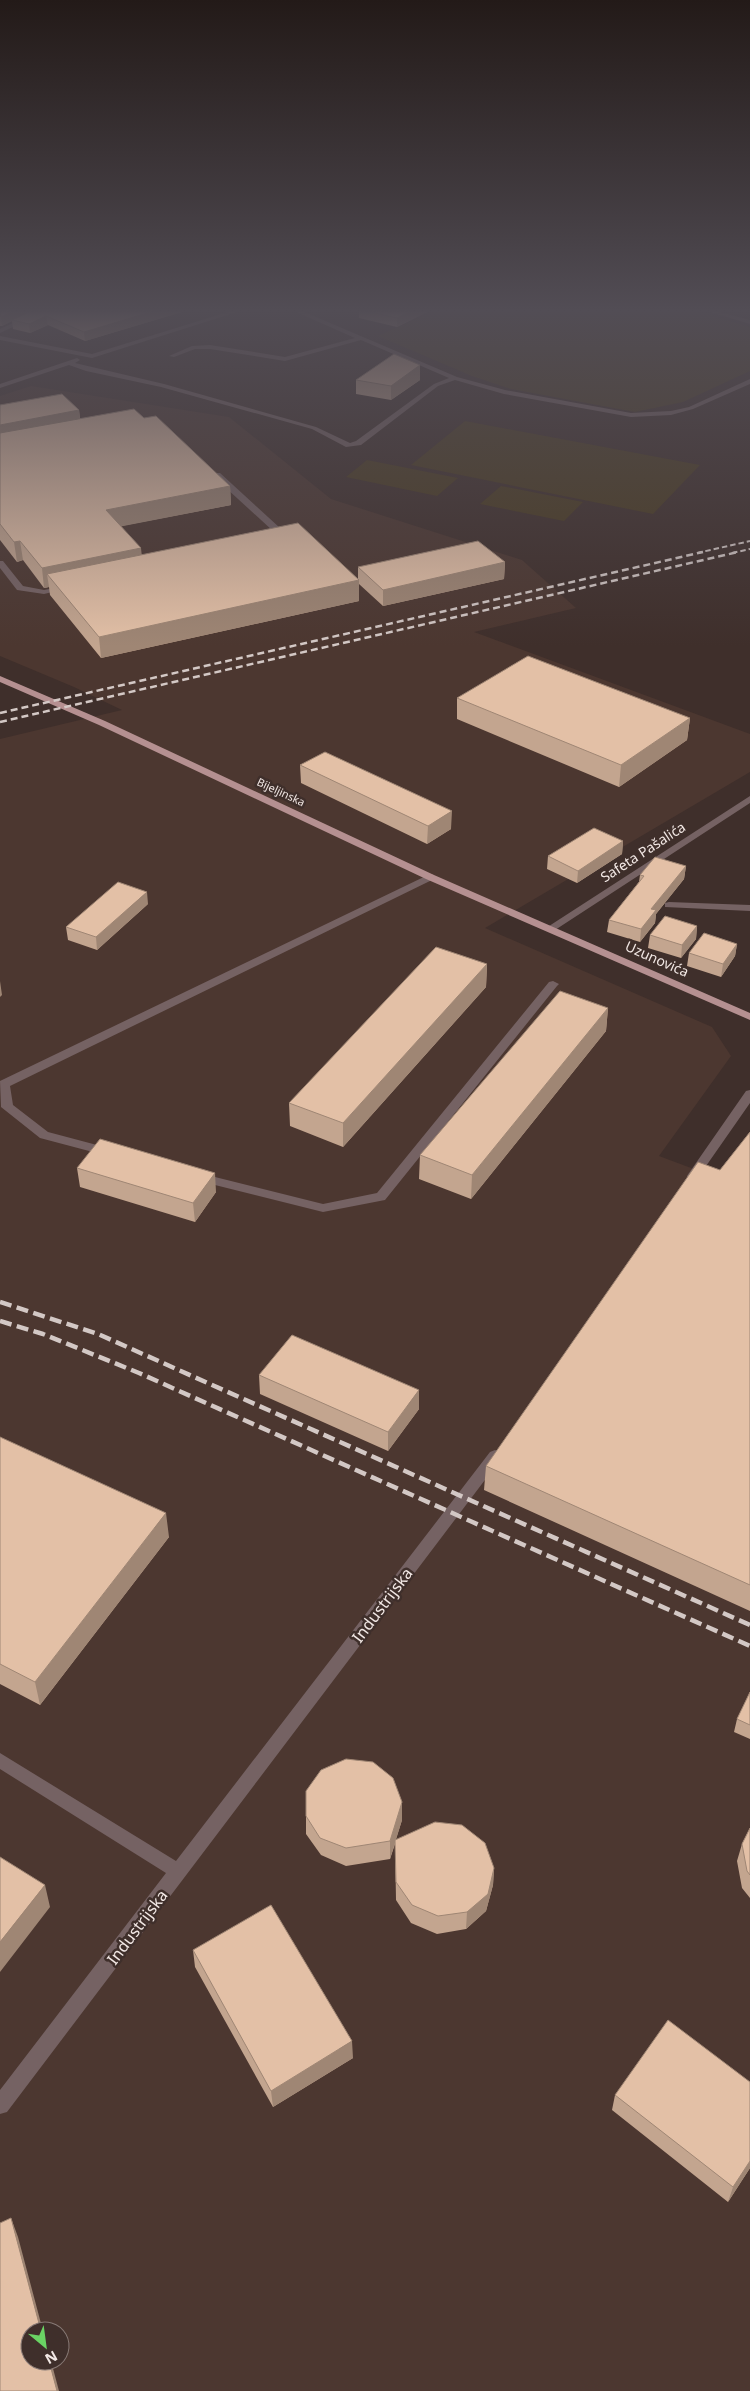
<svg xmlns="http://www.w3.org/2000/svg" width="750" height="2391" font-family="'Noto Sans',sans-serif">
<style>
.built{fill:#4c3730;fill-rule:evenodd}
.green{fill:#4a3b21}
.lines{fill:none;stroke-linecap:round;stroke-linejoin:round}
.minor{fill:#756263;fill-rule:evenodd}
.major{fill:#b59091;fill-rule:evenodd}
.rail-far2{stroke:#d3c8c5;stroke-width:2;stroke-dasharray:5.5 3;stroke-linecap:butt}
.rail-far1{stroke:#d3c8c5;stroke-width:2.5;stroke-dasharray:7 4;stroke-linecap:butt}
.rail{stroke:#d3c8c5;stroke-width:4.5;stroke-dasharray:12 5.5;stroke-linecap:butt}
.wall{fill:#c3a58f}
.shaded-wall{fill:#9f8674}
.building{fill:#e3c0a6;stroke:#9f8674}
.labels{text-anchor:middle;stroke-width:5;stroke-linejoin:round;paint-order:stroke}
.far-street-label{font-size:11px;fill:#f2e8e5;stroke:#3f2f2b}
.street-label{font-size:14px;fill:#f2e8e5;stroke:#3f2f2b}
.near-street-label{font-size:16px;fill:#f2e8e5;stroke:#3f2f2b}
</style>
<rect width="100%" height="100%" fill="#3f2f2b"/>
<path class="built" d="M31,386L229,417L331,499L522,560L576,608L474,632L750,734V772L485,928L712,1027L731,1056L659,1156L750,1190V2391H0V739L122,710L74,687L0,656V396ZM30,2331H60V2361H30Z"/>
<path class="green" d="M433,311H695L750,327V371L683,402L635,412L511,389L472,376L378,336Z
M465,421L700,465L653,514L411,465Z
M367,460L458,478L437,496L346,477Z
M501,486L583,502L564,521L480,504Z"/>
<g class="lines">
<path class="minor" d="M39,311H47L0,333V329Z
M231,311H240L92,358L0,340V336L92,354Z
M294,311H302L457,377L505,390L631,413L671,411L689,407L750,379V384L693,409L671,415L631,417L504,394L455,380L438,386L361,445L346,447L312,429L161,387L86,371L69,365L0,388V384L77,358L80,360L75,363L164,384L316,427L350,443L356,441L434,384L449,378L361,340L285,361L210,349H195L174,357L169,356L192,346L210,345L285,357L355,338Z
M707,311H716L750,320V324Z
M214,473H220L280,528L282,540L278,545L271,543L274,540L273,531L214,477Z
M0,561H3L23,586L44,590L65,586L69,588L44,594L17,590L0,568Z
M750,796V803L555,930L551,931L546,928Z
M430,874L434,875V879L10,1086L13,1105L48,1132L112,1149L114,1152L112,1155L108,1156L40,1138L1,1107L0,1081Z
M669,902L750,905V911L665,907V903Z
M553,981L559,984L557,986L385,1200L323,1212L199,1181L193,1177L199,1173L323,1204L377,1193L549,982Z
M750,1090V1103L697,1179H689L687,1176L689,1173L746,1091Z
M495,1450L500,1452L502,1456L500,1460L7,2112L0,2114V2090L166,1873L0,1769V1753L176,1861L490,1452Z"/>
<path class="major" d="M0,676L105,721L434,875L750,1013V1020L426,879L99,725L0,682Z"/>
<path class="rail-far2" d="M697,553L750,541
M732,553L750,549"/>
<path class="rail-far1" d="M0,713L703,552
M0,722L738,552"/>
<path class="rail" d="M0,1302L98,1334L750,1625
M0,1321L43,1334L139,1373L750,1646"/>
</g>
<path class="wall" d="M0,311H185L85,341L48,325L30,333L13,329L12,321L2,326H0Z
M359,311H429L397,327L359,318Z
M420,365V380L391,400L356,394V380Z
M0,405L79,410L80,418H144L230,486L231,505L121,526L142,555L358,579V567L505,562L504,579L383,606L359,584V601L101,658L50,595L49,587L44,588L23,560L17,562L0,540Z
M457,698L690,718L687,740L619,787L457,719Z
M300,765L451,829L427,844L301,783Z
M623,841L622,854L577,883L547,869L548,856Z
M686,866L684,879L656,914L655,923L640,942L607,932L609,920L639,882L640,875Z
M148,904L97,950L68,940L66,927Z
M697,926L696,939L681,958L648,948L650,935Z
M737,944L735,956L721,977L687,966L689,953Z
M487,964L486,987L343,1147L290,1126L289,1103Z
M608,1008L606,1031L471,1199L419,1179L420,1155Z
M750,1132V1611L484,1490L486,1466Z
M77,1168L216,1192L195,1222L80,1187Z
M259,1375L419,1409L388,1451L260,1394Z
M0,1437L169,1537L40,1705L0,1684Z
M750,1692V1739L734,1732L737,1719Z
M402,1802V1820L396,1839L494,1868L493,1885L486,1911L466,1929L437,1934L411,1923L396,1900L395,1844L390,1859L346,1866L321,1855L306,1834V1816Z
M750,1828V1898L742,1888L737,1861L742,1844Z
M193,1950L353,2058L273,2107L195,1967Z
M750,2082V2168L728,2202L612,2110L615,2095Z"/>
<path class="shaded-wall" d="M14,311H35L12,320V321L2,326L1,317Z
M154,311H185L85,341L84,332Z
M411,311H429L397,327V318Z
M46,316L48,325L30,333L29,324Z
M420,365V380L391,400V386Z
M79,410L81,429L0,444V425Z
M230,486L231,505L108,529L106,510Z
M20,541L23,560L17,562L14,542Z
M141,548L143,567L47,574L49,587L44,588L42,568Z
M505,562L504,579L383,606V590Z
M359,580V601L101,658L99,637Z
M690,718L687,740L619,787L621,765Z
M452,811L451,829L427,844L428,826Z
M623,841L622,854L577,883L578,871Z
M686,866L684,879L656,914L655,923L640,942L641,929L651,909Z
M147,892L148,904L97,950L96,937Z
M697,926L696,939L681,958L682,945Z
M737,944L735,956L721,977L723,964Z
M487,964L486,987L343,1147V1123Z
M0,981L2,995L0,997Z
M608,1008L606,1031L471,1199L472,1175Z
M215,1173L216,1192L195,1222L193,1203Z
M419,1390V1409L388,1451V1432Z
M166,1513L169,1537L40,1705L35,1682Z
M402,1802V1820L390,1859V1841Z
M494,1868L493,1885L486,1911L466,1929L467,1912Z
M45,1885L50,1907L0,1972V1942Z
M352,2041L353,2058L273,2107L271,2091Z
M750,2161V2168L728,2202L733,2187Z
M11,2218L18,2237L43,2331H41Z
M49,2361H51L59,2391H57Z"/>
<path class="building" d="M0,311H14L1,317Z
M31,311H154L84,332L46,316L29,324L12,320Z
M366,311H411L397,318Z
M394,354L420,365L391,386L356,380Z
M62,394L79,410L0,425V405Z
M134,409L144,418L156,416L230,486L106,510L141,548L42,568L20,541L14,542L0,524V433Z
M298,523L359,580L99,637L47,574Z
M478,541L505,562L383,590L358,567Z
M528,656L690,718L621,765L457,698Z
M325,752L452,811L428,826L300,765Z
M594,828L623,841L578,871L548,856Z
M655,857L686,866L651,909L656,910L641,929L609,920L644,876L640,875Z
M118,882L147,892L96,937L66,927Z
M665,916L697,926L682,945L650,935Z
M704,933L737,944L723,964L689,953Z
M436,947L487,964L343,1123L289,1103Z
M560,991L608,1008L472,1175L420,1155Z
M750,1132V1585L486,1466L698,1162L720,1170Z
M100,1139L215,1173L193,1203L77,1168Z
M292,1335L419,1390L388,1432L259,1375Z
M0,1437L166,1513L35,1682L0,1664Z
M750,1692V1725L737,1719Z
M346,1759L373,1762L393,1778L402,1802L390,1841L346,1848L320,1838L306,1816V1791L321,1770Z
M435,1822L462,1825L485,1843L494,1868L488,1894L467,1912L438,1916L412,1905L396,1882L395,1840Z
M750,1828V1875L747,1871L742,1844Z
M0,1857L45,1885L0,1942Z
M271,1905L352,2041L271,2091L193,1950Z
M668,2020L750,2082V2161L733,2187L615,2095Z
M11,2218L41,2331H30V2361H49L57,2391H0V2223Z"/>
<linearGradient id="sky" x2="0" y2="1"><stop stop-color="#231a18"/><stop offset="0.48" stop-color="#524d55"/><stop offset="1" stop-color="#524d55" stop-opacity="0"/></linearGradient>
<rect width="750" height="646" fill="url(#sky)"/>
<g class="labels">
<g class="far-street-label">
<text transform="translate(281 792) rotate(25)" y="4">Bijeljinska</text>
</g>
<g class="street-label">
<text transform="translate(643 852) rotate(-33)" y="5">Safeta Pašalića</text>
<text transform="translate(657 959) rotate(24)" y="5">Uzunovića</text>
</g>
<g class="near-street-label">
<text transform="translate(382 1605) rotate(-53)" y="6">Industrijska</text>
<text transform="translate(137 1927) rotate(-53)" y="6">Industrijska</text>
</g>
</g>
<g transform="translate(45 2346) rotate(151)"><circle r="24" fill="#3f2f2b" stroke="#877975"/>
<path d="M0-4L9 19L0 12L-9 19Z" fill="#6ad364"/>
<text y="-8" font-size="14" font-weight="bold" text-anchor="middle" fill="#f2e8e5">N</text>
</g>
</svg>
